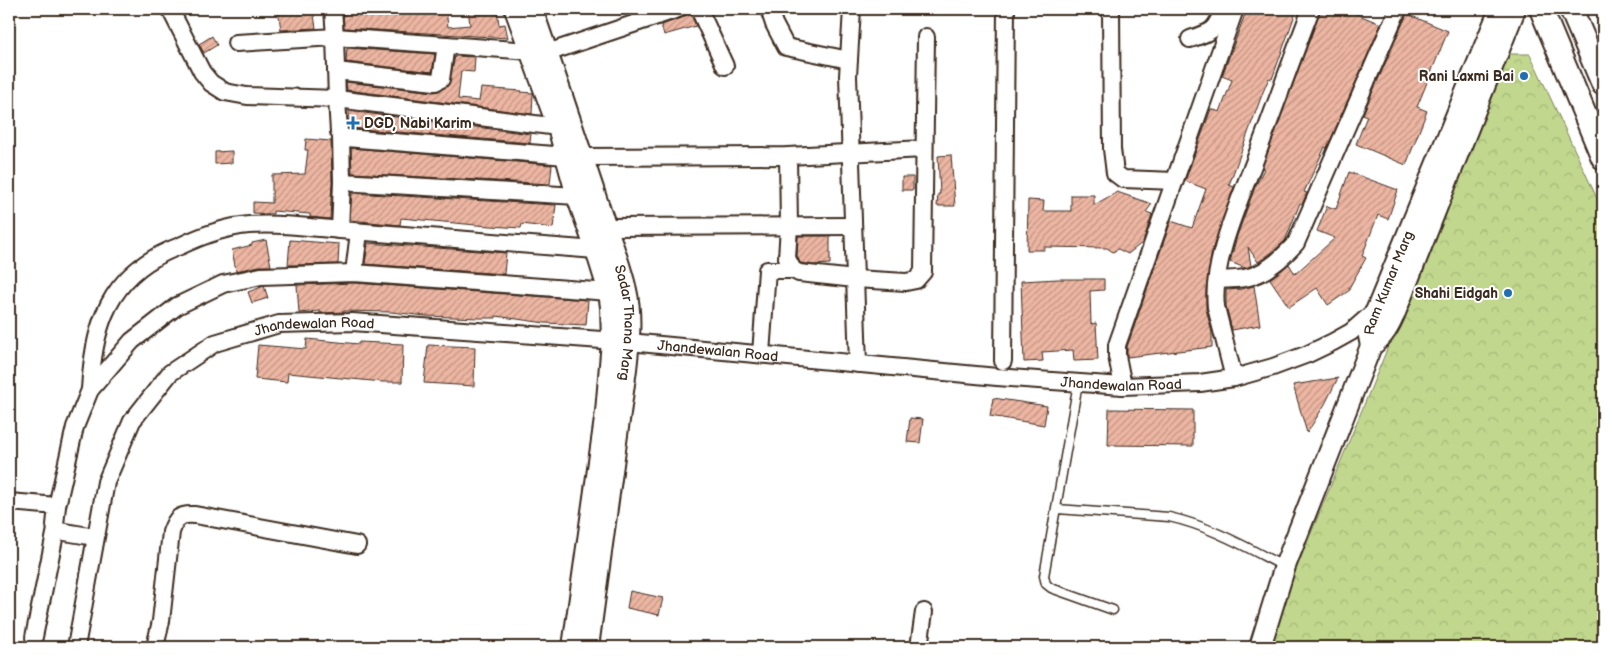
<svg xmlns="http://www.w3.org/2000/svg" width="1612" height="656" font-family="'Balsamiq Sans',sans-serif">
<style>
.forest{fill:url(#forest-crowns);stroke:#7e8056}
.building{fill:url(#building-hatch);stroke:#3b2a1e}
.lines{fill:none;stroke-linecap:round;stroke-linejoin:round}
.service-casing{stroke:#3b2a1e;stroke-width:11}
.minor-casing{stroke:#3b2a1e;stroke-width:20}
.tertiary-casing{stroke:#3b2a1e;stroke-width:24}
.secondary-casing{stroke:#3b2a1e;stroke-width:26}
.service{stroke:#fff;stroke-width:8}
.minor{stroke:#fff;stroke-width:16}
.tertiary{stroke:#fff;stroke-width:20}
.secondary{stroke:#fff;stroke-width:22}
.poi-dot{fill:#1f6fb2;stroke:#fff;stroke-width:2}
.labels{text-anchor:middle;stroke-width:4;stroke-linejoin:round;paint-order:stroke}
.poi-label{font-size:14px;font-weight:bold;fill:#3b2a1e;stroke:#fff;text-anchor:end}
.street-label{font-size:14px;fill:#3b2a1e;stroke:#fff}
</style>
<defs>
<pattern id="forest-crowns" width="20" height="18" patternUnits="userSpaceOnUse" patternTransform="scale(1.25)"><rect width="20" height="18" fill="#c0d78d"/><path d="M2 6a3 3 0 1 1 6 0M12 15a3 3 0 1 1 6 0" fill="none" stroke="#a6b979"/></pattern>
<pattern id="building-hatch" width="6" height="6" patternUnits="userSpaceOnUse" patternTransform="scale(1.25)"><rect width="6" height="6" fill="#edb6a3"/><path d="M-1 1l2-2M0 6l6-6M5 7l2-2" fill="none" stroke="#c19484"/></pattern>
</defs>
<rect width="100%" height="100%" fill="#fff"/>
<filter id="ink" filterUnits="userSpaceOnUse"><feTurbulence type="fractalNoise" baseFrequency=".02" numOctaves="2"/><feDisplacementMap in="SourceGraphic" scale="10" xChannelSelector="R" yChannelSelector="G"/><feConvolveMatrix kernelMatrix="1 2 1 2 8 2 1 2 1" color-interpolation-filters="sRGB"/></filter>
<g filter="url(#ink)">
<path class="forest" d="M1509,54H1530L1603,211V647H1264Z"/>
<path class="building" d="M278,9H313L316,28L281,30Z
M343,9H446L448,27L470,25L468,9H497L499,25L505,24L508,38L344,28Z
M688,9H689L696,26L664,35L661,25L682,18L686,15Z
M1247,9H1297L1272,79L1269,78L1263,92L1229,185L1234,187L1212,250L1206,290V309L1212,333V347L1127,357V347L1171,221L1192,228L1206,189L1185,181L1211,109L1220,112L1232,80L1222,76Z
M1321,9H1344L1381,24L1327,148L1325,147L1304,192L1307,193L1302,204L1300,203L1285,241L1270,254L1258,262L1248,247L1251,266L1245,268L1230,262L1237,236L1255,187L1264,169L1262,168Z
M1407,14L1448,31L1417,107L1427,111L1406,165L1356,144L1367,116L1363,114Z
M212,36L217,45L204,53L199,44Z
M347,48L435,54L432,72L346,62Z
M455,56L475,57L474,72L461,71L458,99L479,101L481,88L522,91L521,92L533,93L532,114L347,90L346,82L434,92L439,91L449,84Z
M349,111L531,134L530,143L349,128Z
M306,139L331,141L332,182L330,219L310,217V214L273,211V214L253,213V202L272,203V175L305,174L308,150H305Z
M351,148L552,165L550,184L352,173Z
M232,151V163L215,164V152Z
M951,155L955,206H937L938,194H940L938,156Z
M1349,172L1398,190L1388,219L1378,215L1362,256L1366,258L1349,288L1350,290L1328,305L1317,288L1289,307L1270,279L1289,264L1295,274L1335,238L1317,231L1327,206L1336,209Z
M902,177H913V190H902Z
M1117,192L1152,204L1146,212L1152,214L1143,242L1128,254L1118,249L1113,252L1107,248L1044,247V250H1027L1028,200L1044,201L1043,211H1071V195H1094V205Z
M352,193L556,205L553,228L522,224L521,228L476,225L401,218L400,225L350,220Z
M798,236H830V264L814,265L800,263L797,256Z
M266,240L271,266H259L236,271L232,250L252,245V243Z
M290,240L339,244L338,264L288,265Z
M368,243L506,253L504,274L365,264Z
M1058,279H1104V290L1090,291L1091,324L1096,323L1098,360L1074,361L1073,350L1042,352L1043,361L1024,362L1021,281Z
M354,283L588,300L586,325L545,323L496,316V318H479L426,316L391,312L344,311V312L320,313V311L299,313L297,285Z
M264,286L268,298L252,303L248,292Z
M1254,286L1260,325L1232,330L1226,306V290L1241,289Z
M307,339L359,344V342L403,344L402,382H383L288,373L287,382L255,379L258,345L306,349Z
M428,345L475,347L474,386L424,383Z
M1338,378L1325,404L1307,433L1293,385Z
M993,398L1047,406L1044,425L990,416Z
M1109,409L1193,410V446L1108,445Z
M910,418L923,419L920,443L907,442Z
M630,591L663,598L659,615L627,608Z"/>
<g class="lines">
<g class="service-casing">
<path id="service" d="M1078,383L1044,576L1046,584L1051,588L1113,610
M1057,509L1169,517C1210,526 1246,547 1283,566"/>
</g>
<g class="minor-casing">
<g id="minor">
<path d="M170,9L202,72L211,83L225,92L247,96L337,99L335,37L236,43"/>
<path d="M333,9L335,37L530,51"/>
<path d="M699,9L725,66"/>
<path d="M769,9L774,24L786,47L849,60"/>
<path d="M852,9L848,76L858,364"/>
<path d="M1111,9L1112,149L1115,173L1123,179L1175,181"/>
<path d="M1190,39C1211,32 1216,31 1223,9"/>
<path d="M547,53L678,9"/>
<path d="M336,71L435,82L441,79L446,45"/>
<path d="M558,127L337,99L339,132L341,136L346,138L566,156"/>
<path d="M341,136L342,182"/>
<path d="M788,156L789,226L787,258L793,270L799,273L855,279L906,282L916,280L923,272L926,37"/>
<path d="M582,157L788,156L924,149"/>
<path d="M577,196L342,182L340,230L596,250"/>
<path d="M606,227L853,226"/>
<path d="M354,273L359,232"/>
<path d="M1217,280C1229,279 1242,280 1252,276C1270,270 1284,256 1296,243L1398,9"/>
<path d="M761,354L767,270H793"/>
<path d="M1003,361L1006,9"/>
<path d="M1234,378L1216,307C1211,263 1239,202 1255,160C1274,109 1292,59 1311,9"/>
<path d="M1123,386L1117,356V345L1235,9"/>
<path d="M90,390C93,335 104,286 156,257C163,253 172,249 180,246C201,236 225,227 249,225C279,223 309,227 340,230"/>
<path d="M9,502L57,506L55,525L56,529L59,531L95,537"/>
<path d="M57,506L75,427L90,390L132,341L177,306L223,284L261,276L354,273L609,292"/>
<path d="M34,637L56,529"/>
<path id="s1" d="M76,647L106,482L132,421L170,373L215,343L279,324L352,322L629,342L997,377L1123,386L1200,383L1234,378L1273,367L1308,354L1333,342L1351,332L1376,310"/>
<path d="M155,647L161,621L171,532C176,518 179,514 195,515L357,545"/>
<path d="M919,647L924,612"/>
</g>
</g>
<g class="tertiary-casing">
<g id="tertiary">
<path d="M515,9L558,127L577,196L596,250L609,292L611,307L612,341L606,412L573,647"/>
<path id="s2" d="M532,9C553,69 573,128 593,189C603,222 618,255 626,290C632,315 629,343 626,369L588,647"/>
<path d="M1371,346C1384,336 1390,325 1396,310L1515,9"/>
<path id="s3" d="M1260,647L1285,566L1371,346L1369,336L1370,326L1500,9"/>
</g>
</g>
<g class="secondary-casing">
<path id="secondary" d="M1541,9L1603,158
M1571,9L1603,84"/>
</g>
<use href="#service" class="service"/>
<use href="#minor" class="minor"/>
<use href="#tertiary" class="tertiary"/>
<use href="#secondary" class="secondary"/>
</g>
</g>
<g class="poi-dot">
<circle cx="1524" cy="76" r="5"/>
<path d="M350.5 115.5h5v5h5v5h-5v5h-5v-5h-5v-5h5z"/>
<circle cx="1508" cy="293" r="5"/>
</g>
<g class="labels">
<g class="poi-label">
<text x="1514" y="81">Rani Laxmi Bai</text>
<text x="364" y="128" text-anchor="start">DGD, Nabi Karim</text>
<text x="1498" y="298">Shahi Eidgah</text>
</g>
<g class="street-label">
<text dy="5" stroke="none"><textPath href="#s3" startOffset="388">Ram Kumar Marg</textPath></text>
<text dy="5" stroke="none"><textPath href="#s2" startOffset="329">Sadar Thana Marg</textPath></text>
<text dy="5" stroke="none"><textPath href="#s1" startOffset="451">Jhandewalan Road</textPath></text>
<text dy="5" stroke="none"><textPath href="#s1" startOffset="856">Jhandewalan Road</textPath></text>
<text dy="5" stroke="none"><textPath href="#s1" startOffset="1261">Jhandewalan Road</textPath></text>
</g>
</g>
<rect width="1612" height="656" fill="none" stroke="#fff" stroke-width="30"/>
<rect x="15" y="15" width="1582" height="626" fill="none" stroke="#3b2a1e" stroke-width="2" filter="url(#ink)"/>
</svg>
